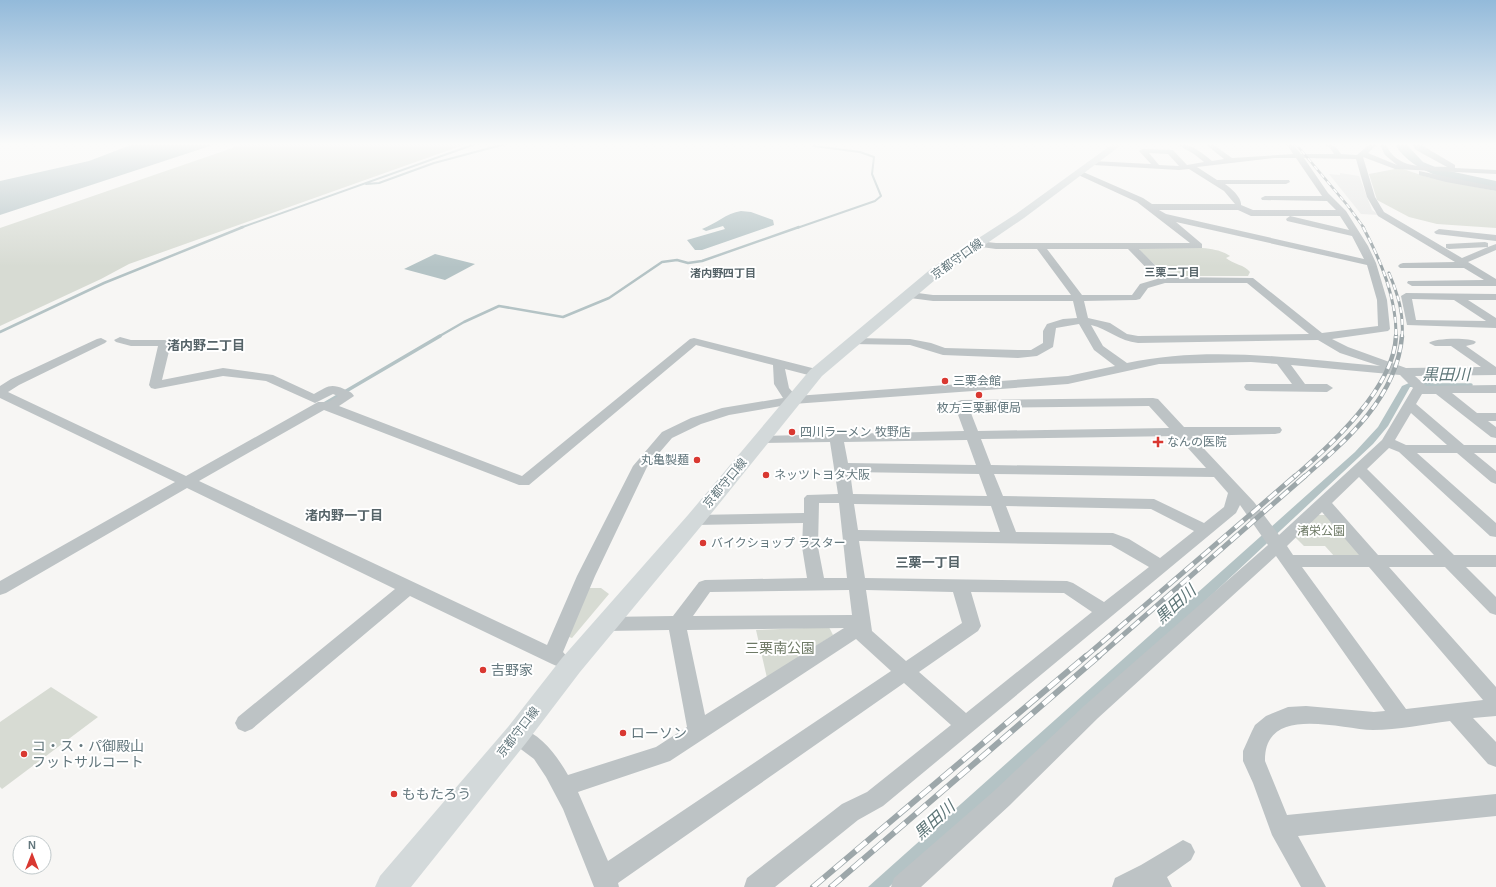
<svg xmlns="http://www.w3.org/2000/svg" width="1496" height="887" font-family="Helvetica,'Noto Sans JP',sans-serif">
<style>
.built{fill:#e7e8e7}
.green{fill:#d7dbd3}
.water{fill:#b4c3c5}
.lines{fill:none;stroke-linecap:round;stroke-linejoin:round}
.stream-far2{stroke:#b4c3c5;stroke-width:2}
.stream-far1{stroke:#b4c3c5;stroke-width:2.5}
.stream{stroke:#b4c3c5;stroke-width:3.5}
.river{fill:#b4c3c5;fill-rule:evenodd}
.minor{fill:#bdc3c5;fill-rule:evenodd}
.major{fill:#d3d9da;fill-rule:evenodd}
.rail-far4-casing{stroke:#9da7aa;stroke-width:2.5}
.rail-far3-casing{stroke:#9da7aa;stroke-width:3}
.rail-far2-casing{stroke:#9da7aa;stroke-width:4.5}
.rail-far1-casing{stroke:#9da7aa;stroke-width:5}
.rail-casing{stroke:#9da7aa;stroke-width:6}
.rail-far4{stroke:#fff;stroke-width:1.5;stroke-dasharray:5;stroke-linecap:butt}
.rail-far3{stroke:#fff;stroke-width:2;stroke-dasharray:6;stroke-linecap:butt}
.rail-far2{stroke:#fff;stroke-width:3;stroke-dasharray:8;stroke-linecap:butt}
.rail-far1{stroke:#fff;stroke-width:3.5;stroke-dasharray:11;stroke-linecap:butt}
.rail{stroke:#fff;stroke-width:4.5;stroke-dasharray:14;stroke-linecap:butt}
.poi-dot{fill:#d93831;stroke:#fff;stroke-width:1.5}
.labels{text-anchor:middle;stroke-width:4;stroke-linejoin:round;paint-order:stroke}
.far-neighbourhood-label{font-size:11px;font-weight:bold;fill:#556368;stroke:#fff}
.street-label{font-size:12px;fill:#63777d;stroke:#fff}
.poi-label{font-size:12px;fill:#63777d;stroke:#fff;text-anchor:start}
.park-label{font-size:12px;fill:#6e7a66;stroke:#fff}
.neighbourhood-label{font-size:13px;font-weight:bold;fill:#556368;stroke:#fff}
.near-park-label{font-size:14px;fill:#6e7a66;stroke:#fff}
.near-poi-label{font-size:14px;fill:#63777d;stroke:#fff;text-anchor:start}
.near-water-label{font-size:16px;font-style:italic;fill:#5e7678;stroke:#fff}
</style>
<rect width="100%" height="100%" fill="#f7f6f4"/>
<path class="built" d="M1340,173L1359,176L1372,210L1379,215L1361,214L1329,174L1340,175Z"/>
<path class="green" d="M247,143H469L129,264L101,279L0,326V228Z
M1400,168L1427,177L1496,191V228L1437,224L1409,217L1377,200L1369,174Z
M1141,248C1163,248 1213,243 1230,256L1226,258C1233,264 1245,265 1250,272L1248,276H1174L1163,272L1139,250Z
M1317,515H1327L1363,557H1335L1325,546H1304L1295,537Z
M583,588H601L609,594L572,638L566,636Z
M829,627L833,635L767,678L756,630Z
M51,687L98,717L2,789L0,787V722Z"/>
<path class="water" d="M136,143H219L0,215V181L89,161Z
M741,211L751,212L773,220L774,225L702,250H695L687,240L725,229L723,226L706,231L702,229C716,224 726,213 741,211Z
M435,254L475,264L445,280L404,269Z
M1409,383H1432L1446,387H1410L1388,426L1373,444L1172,632L889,887H868L1355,452L1378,427L1402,386Z"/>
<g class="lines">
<path class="stream-far2" d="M366,184L379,183L434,163L509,143
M240,228L478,143
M797,228L875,201L881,196L872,174L874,157L860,152L814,146L813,144L816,143"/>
<path class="stream-far1" d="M0,332L104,283L243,227
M438,337L464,322L499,306L563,317L609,298L662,262L677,260L688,263L702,261L799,227"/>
<path class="stream" d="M1437,385H1471
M324,404L440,336"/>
<path class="river" d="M1394,143H1405L1423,162L1440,169L1496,181V189C1459,181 1415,178 1394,143Z"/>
<path class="minor" d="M1175,143C1190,143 1200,151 1212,161L1224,159L1204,143H1211L1232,158L1293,154L1286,143H1292L1301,154H1334L1330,148L1321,143C1331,142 1335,145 1341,154L1357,155L1371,143H1378L1368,153L1397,165L1385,155L1379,143H1385C1397,170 1422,166 1447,167L1416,150L1411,143H1418L1455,165V168L1496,170V174L1395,169L1363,157L1375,197L1384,212L1462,258L1488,247L1449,249L1446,248V244L1485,242L1488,243V247L1496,244V250L1468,262L1496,279V286H1412L1407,283L1408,281L1484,280L1464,268H1400L1398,266L1400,264L1403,263L1455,262L1378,216L1367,197L1356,159L1304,158L1328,193L1346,211L1368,246L1376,263L1387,300L1390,329L1388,331L1332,339L1348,347L1406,368L1481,367L1451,346H1435L1429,343C1433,338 1471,337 1476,342L1474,344L1466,346L1496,367V375L1415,376L1426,386L1496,385V393H1452L1477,413H1496V421H1488L1496,427V438L1491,437L1436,394H1422L1416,404L1464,445H1496V453H1474L1496,471V484L1491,482L1457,453H1417L1496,523V537L1490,536L1399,452L1389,448L1367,469L1454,555H1496V567H1466L1496,597V615L1490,613L1445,567H1389L1496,687V716L1473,718L1496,742V767L1488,764L1450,721C1425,724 1398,730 1373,730C1339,729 1264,704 1265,761L1287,815L1496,794V816L1298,836L1326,887H1301L1272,835L1253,783L1243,761V751L1252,731L1255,725L1266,716L1288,707L1306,706L1374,712L1385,711L1276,556L1098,718L1010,805L921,887H891L894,878L994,791L1084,706L1268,545L1240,505L1236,513L883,806L858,820L775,887H744L747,878L842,804L867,792L951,725L904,683L618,883L619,887H594L563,809L546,777L534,759L510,741L507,735L510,729L517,726C542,735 555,753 568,775L656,747L687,727L669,630L606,631L600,629L597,624L600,619L606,617L673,616L699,582L705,580L807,578L802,547L803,523L695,525L689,524L687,520L689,516L695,515L804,513V498L807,495L838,494L830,442L762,443L757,442L755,439L757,436L964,431L954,404L961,400L1153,398L1158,399L1184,427H1280L1282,430L1280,433L1275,434L1192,436L1254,502L1279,535L1382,440L1413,388L1400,375L1291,365L1305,384H1327L1333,388L1327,392L1250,391L1246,390L1244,387L1246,384H1292L1277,364L1251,362L1159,364L1068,384L793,404L729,415L701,424L672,438L647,467L595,576L563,652L569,659L566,664L559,667L552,664L410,596L252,729L245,732L238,729L235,723L238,717L395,589L187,488L6,593L0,595V581L175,482L0,398V386L11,379L97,339L101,338L107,341L105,343L19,385L8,392L186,476L318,402H328L338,396L333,394L315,403L266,381L223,376L155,389L151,388L149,385L158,346H131L116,342L114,340L120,337L131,340H165L171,343L162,380L223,368L273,375L314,394C327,387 330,383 344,389C348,391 352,392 354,396L339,406L522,476L690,339L694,338L820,370L822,373L820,376L816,377L785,369L789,388L796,396L1068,376L1115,366L1094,350L1079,324L1056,328L1053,347L1037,356L1018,358L943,355L910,345L852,344L846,341L852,338L910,339L931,343L945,348L1018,350H1031L1043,343V331L1047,324L1063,319L1077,318L1073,301H933L910,298L905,295L910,292L933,295H1071L1037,249H996L974,246L972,244L977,241L996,243H1190L1137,202L1074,173L1081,171L1143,198L1152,204H1235L1224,191L1189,169L1179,170L1093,165L1089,163L1093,161L1151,164L1139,151L1143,149L1173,150L1187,165L1204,162L1194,154ZM1149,153L1168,154L1179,166L1159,165ZM1274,158H1296L1322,196H1265L1261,198L1262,200L1327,201L1336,210H1253L1241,205C1242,198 1231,188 1225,184H1286L1290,182L1289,180H1217L1197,167ZM1159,210H1238L1251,216H1340L1349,230L1290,216L1286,219L1287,221L1352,236L1364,259L1166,214ZM1176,222L1367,265L1377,300L1378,326L1322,333L1253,278L1167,277L1139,249L1202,248V244ZM1047,249H1128L1157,279L1140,284L1132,295H1082ZM1165,283H1247L1309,334L1138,336L1127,334L1110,323L1088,318L1084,301L1136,300L1140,299L1148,288ZM1091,325C1108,329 1119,341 1138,343L1318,340L1340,353L1380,366C1296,359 1211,345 1127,363L1103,346ZM696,345L773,365L774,384L783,398L722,408L691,418L662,432L633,466L577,576L547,645L199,481L324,410L519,485H529ZM1149,406L1169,428L978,431L969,408ZM1411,413L1447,445H1406L1395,440ZM1177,436L1206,468L991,465L981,439ZM967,440L976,465L848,463L844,442ZM850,472L979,474L987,496L853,494ZM994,474L1214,477L1228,493L1224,507L1204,523L1154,499L1003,496ZM1359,477L1434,555H1378L1332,503ZM819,503H839L847,578H824L818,547ZM854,504L991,506L1000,532L858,530ZM1006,506L1151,509L1194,531L1160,558L1129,539L1113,533L1016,532ZM1322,512L1359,555H1293L1287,546ZM859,541L1111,545L1149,567L1104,602L1073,583L1067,581L865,578ZM1302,567H1369L1483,700L1406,709ZM849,590L852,615L693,616L710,592ZM866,590L953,592L962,623L906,661L872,631ZM971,592L1064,593L1092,612L966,713L919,672L978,631L981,626ZM844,628L705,715L687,630ZM856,639L891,671L608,861L578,792L670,761Z
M1419,171L1496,187V191L1446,182L1419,175Z
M1439,229L1496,235V241L1436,234L1434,232Z
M1406,293L1496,294V300H1468L1496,318V328L1407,325L1401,296ZM1412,299L1454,300L1486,321L1416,320Z
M1183,840L1191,844L1195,852L1191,860L1167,877L1172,887H1112L1115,878L1141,865Z"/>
<path class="major" d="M1114,143H1124L1024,218L942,274L822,376L702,525L580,672L526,743L411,887H375L380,876L508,727L562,658L688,515L810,370L932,268L1016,214Z"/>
<g class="rail-far4-casing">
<path id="rail-far4" d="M1295,143L1348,206L1364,228"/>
</g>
<g class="rail-far3-casing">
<path id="rail-far3" d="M1363,227C1381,261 1397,299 1396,337
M1389,273C1398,295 1404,313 1402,337"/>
</g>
<g class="rail-far2-casing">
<path id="rail-far2" d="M1294,477C1331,445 1394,388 1396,336
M1304,477C1347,440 1397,397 1402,336"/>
</g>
<g class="rail-far1-casing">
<path id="rail-far1" d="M1085,657L1295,476
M1098,657L1305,476"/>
</g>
<g class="rail-casing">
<path id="rail" d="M813,887L1086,656
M831,887L1099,656"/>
</g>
<use href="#rail-far4" class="rail-far4"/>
<use href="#rail-far3" class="rail-far3"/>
<use href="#rail-far2" class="rail-far2"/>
<use href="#rail-far1" class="rail-far1"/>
<use href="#rail" class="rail"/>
</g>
<linearGradient id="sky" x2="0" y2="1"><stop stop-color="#93bada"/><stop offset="0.54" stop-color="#fbfbfa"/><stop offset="1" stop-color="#fbfbfa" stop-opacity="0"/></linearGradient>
<rect width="1496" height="267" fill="url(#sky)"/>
<g class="poi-dot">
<circle cx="945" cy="381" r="4"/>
<circle cx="979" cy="395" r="4"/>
<circle cx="792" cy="432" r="4"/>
<path d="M1156 436h4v4h4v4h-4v4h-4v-4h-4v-4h4z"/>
<circle cx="697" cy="460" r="4"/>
<circle cx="766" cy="475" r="4"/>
<circle cx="703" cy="543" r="4"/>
<circle cx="483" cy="670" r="4"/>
<circle cx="623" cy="733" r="4"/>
<circle cx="24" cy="754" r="4"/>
<circle cx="394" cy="794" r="4"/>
</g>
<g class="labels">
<g class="far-neighbourhood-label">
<text x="1172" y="276">三栗二丁目</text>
<text x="723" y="277">渚内野四丁目</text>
</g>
<g class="street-label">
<text transform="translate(957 259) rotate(-36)" y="4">京都守口線</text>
<text transform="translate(725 483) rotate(-50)" y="4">京都守口線</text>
<text transform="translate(518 732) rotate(-52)" y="4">京都守口線</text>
</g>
<g class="poi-label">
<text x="953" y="385">三栗会館</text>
<text x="979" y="412" text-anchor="middle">枚方三栗郵便局</text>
<text x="800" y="436">四川ラーメン 牧野店</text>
<text x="1167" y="446">なんの医院</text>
<text x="689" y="464" text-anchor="end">丸亀製麺</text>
<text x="774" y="479">ネッツトヨタ大阪</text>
<text x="711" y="547">バイクショップ ラスター</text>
</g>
<g class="park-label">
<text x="1321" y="535">渚栄公園</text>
</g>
<g class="neighbourhood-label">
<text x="206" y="350">渚内野二丁目</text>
<text x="344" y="520">渚内野一丁目</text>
<text x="928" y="567">三栗一丁目</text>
</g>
<g class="near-park-label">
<text x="780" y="653">三栗南公園</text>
</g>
<g class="near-poi-label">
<text x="491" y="675">吉野家</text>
<text x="631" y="738">ローソン</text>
<text x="32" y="751">コ・ス・パ御殿山<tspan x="32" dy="16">フットサルコート</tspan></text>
<text x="402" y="799">ももたろう</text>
</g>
<g class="near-water-label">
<text x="1446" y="380">黒田川</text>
<text transform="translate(1175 604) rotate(-42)" y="6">黒田川</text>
<text transform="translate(934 820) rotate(-42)" y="6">黒田川</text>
</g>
</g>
<g transform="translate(32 855)"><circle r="19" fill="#ffffff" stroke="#c1c9cb"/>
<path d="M0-3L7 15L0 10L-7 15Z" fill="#d93831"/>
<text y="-6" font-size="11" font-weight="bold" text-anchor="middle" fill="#63777d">N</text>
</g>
</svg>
